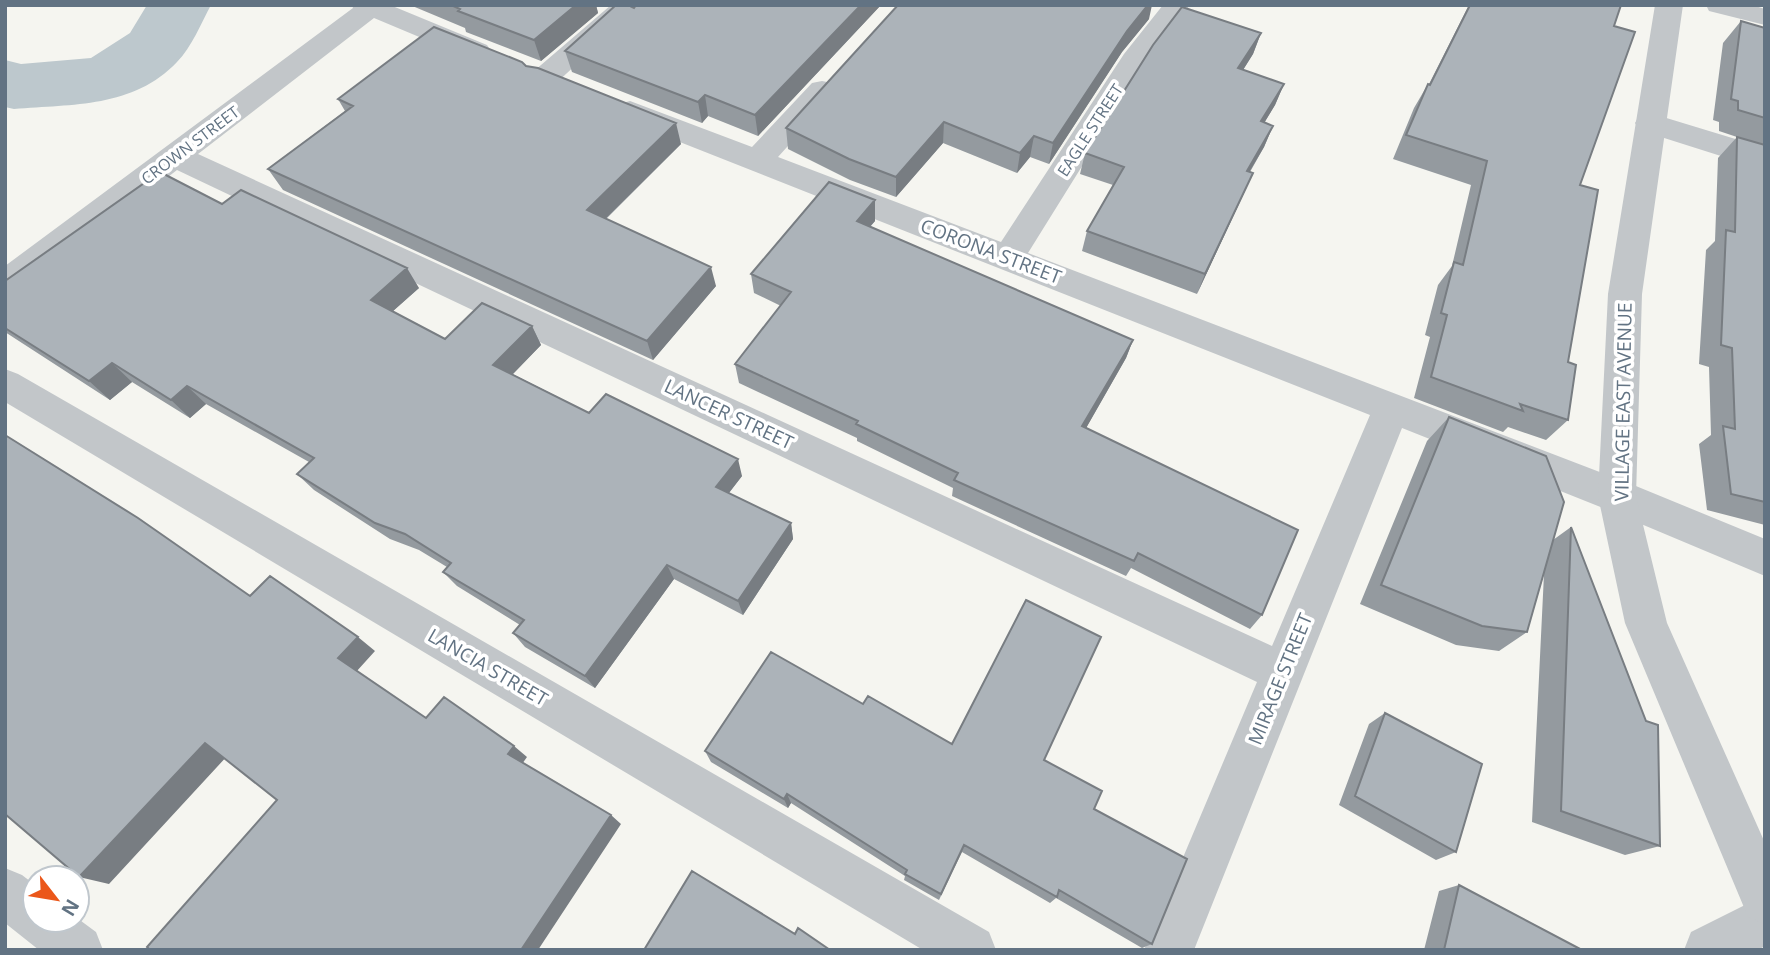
<svg xmlns="http://www.w3.org/2000/svg" width="1770" height="955" font-family="'Open Sans',sans-serif">
<style>
.lines{fill:none;stroke-linecap:round;stroke-linejoin:round}
.river{fill:#bdc8cd;fill-rule:evenodd}
.minor{fill:#c2c6c9;fill-rule:evenodd}
.tertiary{fill:#c2c6c9;fill-rule:evenodd}
.wall{fill:#949a9f}
.shaded-wall{fill:#787d82}
.building{fill:#acb3b9;stroke:#787d82;stroke-width:2}
.labels{text-anchor:middle;stroke-width:7;stroke-linejoin:round;paint-order:stroke}
.far-street-label{font-size:16px;fill:#627383;stroke:#fff}
.street-label{font-size:19px;fill:#627383;stroke:#fff}
</style>
<rect width="100%" height="100%" fill="#f5f5f0"/>
<g class="lines">
<path class="river" d="M147,5H211C201,23 192,47 177,62C133,108 73,104 14,109L5,107V60L21,64L91,58L130,33Z"/>
<path class="minor" d="M352,5H390L487,45L491,51L487,57L477,60L467,57L374,18L198,154L1272,646L1370,415L619,118L615,111L619,104L630,101L752,147L812,83L822,81L832,83L837,90L832,97L778,157L1001,242L1124,54L1163,5H1190L1145,65L1028,253L1631,484L1765,539V576L1603,508L1402,428L1194,950H1144L1257,682L177,170L17,293L5,297V266L353,8Z
M611,5H641L554,85L544,87L534,85L530,78L534,71Z
M1706,5H1752L1765,9V25L1709,11Z
M1650,113L1765,148V170L1639,130L1635,123L1639,116Z
M5,369L18,374L989,932L996,950H923L5,402Z
M5,868L22,875L35,885V920H77V918L96,932L103,950H39L5,923Z
M1765,895V946L1758,950H1684L1691,932Z"/>
<path class="tertiary" d="M1655,5H1683L1642,294L1636,496L1667,623L1765,843V924L1748,917L1625,623L1598,496L1608,294Z"/>
</g>
<path class="wall" d="M410,5H596L598,13L541,61L466,32L465,28Z
M636,5H881L758,136L708,116L702,123L572,72L565,51Z
M1469,5H1621L1614,26L1580,185L1568,362V420L1546,440L1508,427L1503,432L1414,398L1430,337L1425,335L1438,285L1452,266L1471,185L1393,159L1414,108L1428,84H1429Z
M1149,19L1122,52L1049,164L1030,157L1017,173L943,143L896,197L850,180L788,149L786,128Z
M1741,21L1765,28V525L1707,510L1699,444L1711,435L1709,367L1699,364L1706,250L1715,241L1718,158L1737,137L1719,131V122L1713,120L1723,43Z
M1261,33L1253,54L1243,70L1284,84L1275,105L1264,123L1273,126L1264,147L1250,172L1244,193L1197,294L1082,251L1087,231L1113,185L1080,174L1085,153Z
M526,66L681,144L606,219L716,286L653,360L283,190L268,169L345,111L338,99Z
M875,200V221L870,227L1133,340L1126,358L1086,428L1262,615L1250,629L1131,568L1126,576L952,496L953,488L857,441V438L739,383L735,364L781,306L754,293L751,274Z
M222,204L419,288L393,311L445,339L532,326L541,345L513,374L589,413L742,476L729,493L791,523L793,539L743,615L674,579L595,688L525,647L513,633L520,625L457,586L443,572L447,567L419,550L390,539L314,490L297,474L309,462L206,404L190,418L132,382L110,400L5,332V281Z
M1449,417L1553,540L1571,527L1660,846L1625,855L1532,822L1544,574L1527,632L1499,651L1456,645L1360,604L1427,441Z
M863,704L952,744L1044,760L1094,809L1152,944L1142,948L1056,898L1050,903L962,852L939,900L904,880L905,876L791,803L788,808L711,762L705,751Z
M1385,713L1456,852L1436,860L1339,805L1369,724Z
M1459,885L1582,950H1424L1439,891Z"/>
<path class="shaded-wall" d="M576,5H596L598,13L541,61L534,40Z
M861,5H881L758,136L755,115Z
M1148,5H1152L1149,19L1122,52L1049,164L1053,143L1127,31Z
M1261,33L1253,54L1231,89L1238,68Z
M1284,84L1275,105L1252,143L1261,121Z
M705,95L708,116L702,123L698,102Z
M944,122L943,143L896,197V177Z
M676,123L681,144L594,230L587,210Z
M1273,126L1264,147L1238,191L1247,171Z
M1034,136L1030,157L1017,173L1020,153Z
M1253,173L1244,193L1197,294L1205,274Z
M875,200V221L857,241V221Z
M711,267L716,286L653,360L647,341Z
M407,268L419,288L384,319L371,300Z
M532,326L541,345L504,383L493,365Z
M1133,340L1126,358L1077,444L1082,426Z
M112,363L132,382L110,400L89,381Z
M187,386L206,404L190,418L171,400Z
M738,459L742,476L721,503L716,487Z
M791,523L793,539L743,615L738,601Z
M667,565L674,579L595,688L585,676Z
M358,637L375,651L356,672L338,658Z
M205,743L229,754L109,884L79,877Z
M514,746L527,757L522,764L508,754Z
M787,794L791,803L788,808L784,799Z
M611,815L621,824L538,950H521Z"/>
<path class="building" d="M451,5H576L534,40L458,11L460,9Z
M616,5H628L634,8L636,5H861L755,115L705,95L698,102L565,51Z
M898,5H1148L1127,31L1053,143L1034,136L1020,153L944,122L896,177L849,159L786,128Z
M1470,5H1621L1614,26L1635,32L1580,185L1598,190L1568,362L1576,365L1568,420L1520,404L1523,411L1431,377L1447,315L1441,313L1454,262L1463,265L1487,161L1406,135L1428,84L1430,85Z
M1182,7L1261,33L1238,68L1284,84L1261,121L1273,126L1247,171L1253,173L1205,274L1087,231L1124,167L1085,153L1153,45Z
M1741,21L1765,28V118L1738,110V101L1731,99Z
M434,27L522,62L526,66L538,68L676,123L587,210L711,267L647,341L268,169L353,106L338,99Z
M1737,137L1765,145V502L1731,494L1723,426L1735,429L1732,348L1721,345L1726,230L1735,232Z
M160,172L222,204L241,190L407,268L371,300L445,339L482,303L532,326L493,365L589,413L606,394L738,459L716,487L791,523L738,601L667,565L585,676L513,633L524,620L443,572L451,563L405,534L375,523L297,474L314,458L187,386L171,400L112,363L89,381L5,328V281Z
M829,182L875,200L857,221L1133,340L1082,426L1298,530L1262,615L1138,553L1134,561L954,480L958,473L856,424L858,421L735,364L791,292L751,274Z
M1449,417L1546,456L1564,502L1527,632L1482,626L1381,585Z
M5,435L138,518L250,596L270,576L358,637L338,658L426,718L444,697L514,746L508,754L611,815L521,950H150L147,947L277,800L205,743L79,877L5,814Z
M1571,527L1646,721L1658,725L1660,846L1561,811Z
M1026,600L1101,637L1044,760L1102,791L1094,809L1187,859L1152,944L1059,890L1057,897L964,845L941,894L905,874L907,870L787,794L784,799L705,751L771,652L863,704L868,696L952,744Z
M1385,713L1482,764L1456,852L1355,796Z
M692,871L795,934L798,928L830,950H644Z
M1459,885L1582,950H1444Z"/>
<g class="labels">
<g class="far-street-label">
<text transform="translate(1090 130) rotate(-57)" y="6">EAGLE STREET</text>
<text transform="translate(190 145) rotate(-37)" y="6">CROWN STREET</text>
</g>
<g class="street-label">
<text transform="translate(991 251) rotate(21)" y="7">CORONA STREET</text>
<text transform="translate(1623 402) rotate(-89)" y="7">VILLAGE EAST AVENUE</text>
<text transform="translate(729 414) rotate(25)" y="7">LANCER STREET</text>
<text transform="translate(488 667) rotate(30)" y="7">LANCIA STREET</text>
<text transform="translate(1280 679) rotate(-68)" y="7">MIRAGE STREET</text>
</g>
</g>
<rect width="1770" height="955" fill="none" stroke="#627383" stroke-width="14"/>
<g transform="translate(56 899) rotate(121)"><circle r="33" fill="#ffffff" stroke="#c0c7cd" stroke-width="2"/>
<path d="M0-5L12 26L0 18L-12 26Z" fill="#eb571a"/>
<text y="-10" font-size="19" font-weight="bold" text-anchor="middle" fill="#627383">N</text>
</g>
</svg>
